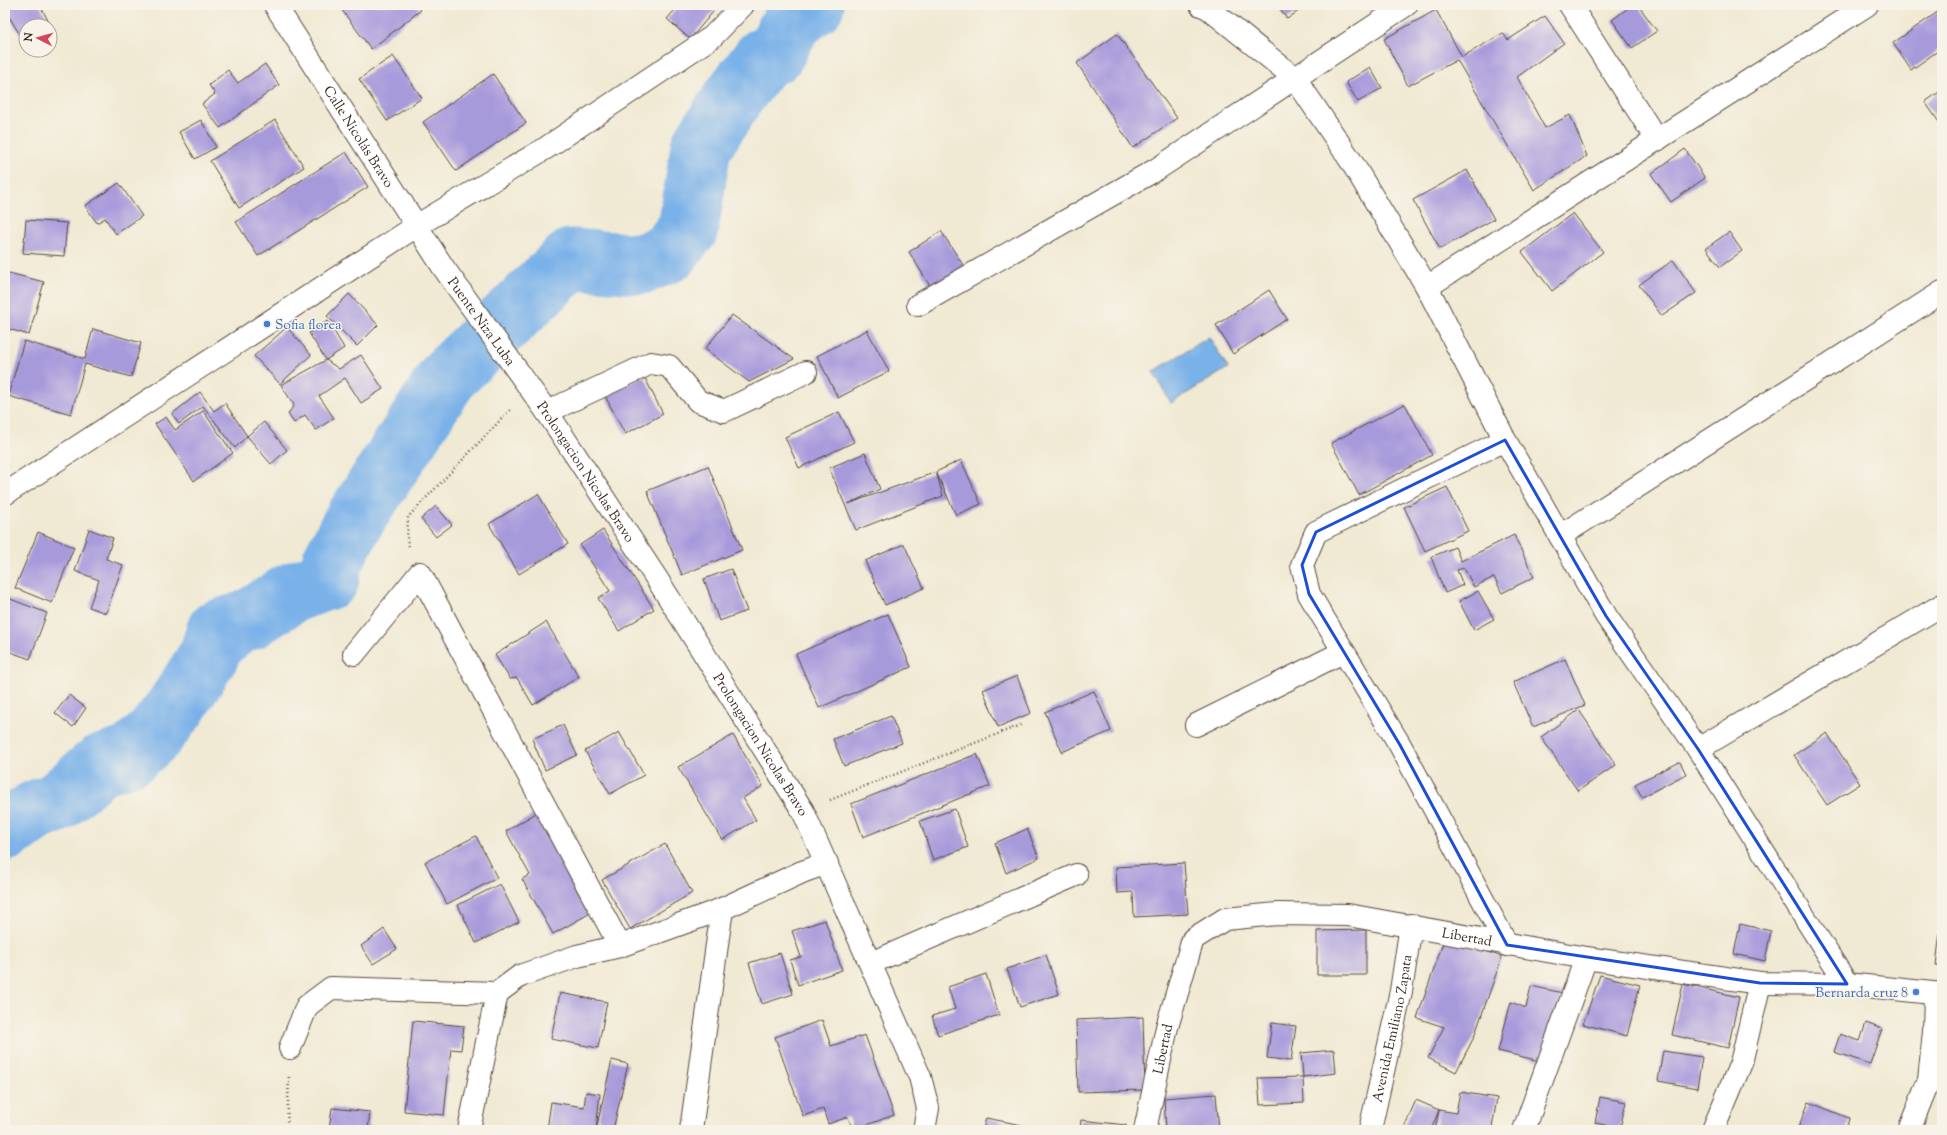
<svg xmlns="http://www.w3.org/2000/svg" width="1947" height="1135" font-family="'Sorts Mill Goudy',serif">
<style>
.water{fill:#79b1e9;stroke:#5a6e84}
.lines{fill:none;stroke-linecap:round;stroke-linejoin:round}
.stream{stroke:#79b1e9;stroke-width:10}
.river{stroke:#79b1e9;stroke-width:61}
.building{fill:#a79adb}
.minor-casing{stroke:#564739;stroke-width:24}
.path{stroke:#564739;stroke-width:2.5;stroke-dasharray:1 3;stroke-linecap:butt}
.minor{stroke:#fff;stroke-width:22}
.marked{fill:none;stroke:#1d4ed8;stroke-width:3;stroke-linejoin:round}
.shop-dot{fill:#3f7fe0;stroke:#f7f3e8;stroke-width:1.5}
.labels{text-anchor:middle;stroke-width:3;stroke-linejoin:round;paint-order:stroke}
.street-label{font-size:14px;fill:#3b2a1e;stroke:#f7f3e8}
.shop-label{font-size:14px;fill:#366cbe;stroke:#f7f3e8;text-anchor:start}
</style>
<rect width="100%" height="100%" fill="#f7f3e8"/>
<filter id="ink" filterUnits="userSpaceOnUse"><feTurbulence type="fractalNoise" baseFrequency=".025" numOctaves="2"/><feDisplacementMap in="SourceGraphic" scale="8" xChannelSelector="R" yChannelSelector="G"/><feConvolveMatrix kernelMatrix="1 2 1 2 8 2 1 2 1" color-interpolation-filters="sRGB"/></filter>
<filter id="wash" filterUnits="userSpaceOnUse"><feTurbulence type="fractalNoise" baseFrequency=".012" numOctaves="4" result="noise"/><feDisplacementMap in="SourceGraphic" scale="16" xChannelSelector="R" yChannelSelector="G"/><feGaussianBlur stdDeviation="0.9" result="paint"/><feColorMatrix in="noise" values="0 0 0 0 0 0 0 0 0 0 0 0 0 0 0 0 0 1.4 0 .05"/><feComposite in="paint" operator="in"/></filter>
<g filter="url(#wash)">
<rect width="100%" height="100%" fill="#f0e9d3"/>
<path class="water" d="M1209,337L1228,368L1171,403L1153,372Z"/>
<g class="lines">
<path class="stream" d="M189,685L221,669L262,637L297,591"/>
<path class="river" d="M5,831L35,811L57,802L100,765L130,756L154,735L176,707L209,655L217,630L249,620L291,593L329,579L332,562L353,522L449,375L571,259L642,264L668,253L688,229L701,147L735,95L763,58L774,54L792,22L814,5"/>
</g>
<g id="blocks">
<path class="building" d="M7,5H40L55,34L50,37V26H26V45L5,10Z
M338,5H416L421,10L371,49Z
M679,5H719L690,39L667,19Z
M1277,5H1307L1287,19Z
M1632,5H1638L1657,31L1632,48L1612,20Z
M1942,9V48L1911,70L1893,43Z
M1436,10L1462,57L1503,33L1508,40L1545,16L1564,43L1517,77L1545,128L1570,115L1587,156L1534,190L1457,60L1408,86L1384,39Z
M1117,34L1177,118L1133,148L1077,63Z
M393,56L422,98L387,121L359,79Z
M265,64L279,85L220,128L202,104L215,94L209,85L228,70L238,83Z
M1370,67L1382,88L1358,102L1346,82Z
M493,74L526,123L456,171L423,122Z
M1942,90V120L1939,122L1925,102Z
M201,120L216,147L195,159L179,132Z
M275,120L304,167L239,208L210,161Z
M1685,149L1705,178L1671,202L1651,174Z
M346,152L368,187L258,256L236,222Z
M1467,170L1494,219L1440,249L1413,200Z
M119,183L142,216L116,234L105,218L97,223L85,206Z
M1573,213L1603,252L1552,291L1522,252Z
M26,220L67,223L64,256L23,253Z
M941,231L965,268L932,289L909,252Z
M1729,232L1742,251L1720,267L1706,248Z
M1673,260L1696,293L1662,316L1639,285Z
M5,272L44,282L29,335L5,328Z
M1269,290L1287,319L1233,354L1216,325Z
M349,294L378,325L357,346L327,316Z
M732,315L794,359L749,382L705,349Z
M328,321L344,348L326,360L339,369L361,355L383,389L361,403L345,378L319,396L334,418L316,430L305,415L294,423L288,414L294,405L281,385L326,360L309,333Z
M287,327L311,355L280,384L254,356Z
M93,329L141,343L131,377L85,364L71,414L8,396L24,341L85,359Z
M867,330L889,371L838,398L817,356Z
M644,376L663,414L625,434L605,396Z
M200,392L214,411L225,403L247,436L235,448L203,406L179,424L172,414Z
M1405,404L1432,455L1359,495L1331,443Z
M203,411L233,453L194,481L155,424L166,417L175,430Z
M839,412L854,442L799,468L785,437Z
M264,422L287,450L271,464L247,436Z
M865,453L880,489L848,504L936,472L961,460L981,504L956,515L936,472L943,496L856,530L829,468Z
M708,466L742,550L682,575L647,491Z
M1447,487L1468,531L1425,551L1404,507Z
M538,494L568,544L519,574L489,524Z
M436,506L452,525L436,537L421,519Z
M89,529L113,538L106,559L123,565L106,613L89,607L99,580L75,571Z
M603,530L654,609L619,631L598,598L610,591L580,545Z
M38,532L74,547L52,603L15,588Z
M1514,535L1534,577L1502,593L1494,577L1474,587L1464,568L1457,570L1463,585L1445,593L1431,557L1455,547L1461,561Z
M904,544L924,588L885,605L865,561Z
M731,569L747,611L719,621L704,579Z
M1478,591L1494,619L1474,630L1459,601Z
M5,597L47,613L30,659L5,650Z
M888,614L911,667L819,708L796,654Z
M546,622L579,677L533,705L517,678L510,679L495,655Z
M1565,659L1585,705L1533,727L1513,682Z
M1017,676L1031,713L998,727L983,690Z
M1094,691L1111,731L1062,752L1045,712Z
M69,695L86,708L73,727L55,713Z
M1579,710L1616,765L1578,791L1541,737Z
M891,716L902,743L844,766L833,739Z
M563,725L577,755L545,770L532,739Z
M619,732L644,775L610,794L585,751Z
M1827,733L1860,784L1827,805L1794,755Z
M733,735L763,786L743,798L756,820L722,840L678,767Z
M977,754L990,786L863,837L851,804Z
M1680,762L1686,774L1642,797L1635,784Z
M955,809L968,847L933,860L920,821Z
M538,812L594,911L553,934L522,879L530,875L506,831Z
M1027,829L1039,858L1006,873L995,843Z
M476,836L497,878L447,904L425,862Z
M665,844L692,893L630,929L602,880Z
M1184,863L1188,914L1134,917L1133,892L1117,893L1116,867Z
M500,884L519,922L476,943L458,905Z
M825,920L842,970L798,985L790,960L801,957L792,931Z
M1740,924L1771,931L1765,961L1734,954Z
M1941,924L1942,925V965H1936Z
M384,929L397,949L373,964L361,946Z
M1366,930V975H1317V931Z
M1445,937L1502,957L1474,1037L1456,1072L1428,1058L1444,1027L1417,1018Z
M780,953L793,994L762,1004L749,963Z
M1046,955L1059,994L1020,1007L1007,969Z
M986,974L999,1015L938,1035L932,1016L955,1009L948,987Z
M1600,975L1640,985L1627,1036L1583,1024Z
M1683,984L1739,997L1728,1048L1672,1035Z
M1531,986L1563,993L1544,1062L1498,1051L1511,1002L1526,1008Z
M560,993L607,1002L598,1048L551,1039Z
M1143,1017L1145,1090L1078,1092L1076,1020Z
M822,1020L831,1046L865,1035L894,1115L853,1130L848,1117L828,1124L823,1109L803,1116L775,1037Z
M413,1021L464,1026L461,1050L451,1049L444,1115L404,1111Z
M1272,1023L1296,1026L1291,1061L1267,1058Z
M1866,1023L1882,1029L1870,1064L1834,1052L1840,1034L1860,1041Z
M1334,1050L1336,1073L1303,1077L1304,1103L1260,1105L1258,1078L1303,1077L1301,1053Z
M1663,1051L1702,1057L1697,1088L1658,1081Z
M612,1060L628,1064L613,1130H596Z
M586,1092L600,1094L596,1130H547L551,1102L584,1107Z
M1460,1092L1497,1098L1492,1128L1498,1130H1435L1439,1110L1431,1130H1403L1416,1100L1439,1110L1456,1113Z
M1216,1094L1219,1130H1166L1164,1098Z
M1600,1097L1626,1102L1620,1128L1595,1123Z
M1809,1102L1849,1118L1845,1130H1797Z
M332,1108L370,1112L368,1130H329Z
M986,1118L1037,1128V1130H983Z
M1081,1120L1126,1125V1130H1080Z"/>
</g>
</g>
<g filter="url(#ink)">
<use href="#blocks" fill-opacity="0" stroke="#564739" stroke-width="1"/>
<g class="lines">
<g class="minor-casing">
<g id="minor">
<path id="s1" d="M275,5L443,267L547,412L657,579L803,811L920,1077L928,1108L924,1130"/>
<path d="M1201,5L1208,8L1295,78L1351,161L1427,287L1505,440L1606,616L1698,749L1847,984"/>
<path d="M1570,5L1657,140"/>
<path d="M1427,287L1867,5"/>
<path d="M918,305L1157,169L1406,5"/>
<path d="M547,412L651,363L669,366L698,401L724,411L806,372"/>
<path d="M1505,440L1316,532L1302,565L1309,594L1400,745L1507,945"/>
<path d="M5,494L418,225L546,148L712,37L743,5"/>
<path d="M1560,536L1942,292"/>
<path d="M354,654L420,573L620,946"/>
<path d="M1196,725L1343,652"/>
<path d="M1698,749L1942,605"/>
<path d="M871,963L1076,875"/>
<path d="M290,1048L307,1006L331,988L497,993"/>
<path d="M469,1130L497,993L520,976L577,956L620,946L722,909L802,872L827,863"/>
<path d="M691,1130L722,909"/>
<path id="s2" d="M1145,1130L1167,1027L1193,939L1225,919L1277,914L1348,915L1586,958L1760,983L1847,984L1942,994"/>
<path id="s3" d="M1370,1130L1401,991L1411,925"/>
<path d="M1524,1130L1586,958"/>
<path d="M1713,1130L1741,1063L1760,983"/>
<path d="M1909,1130L1929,1080L1934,1031L1935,994"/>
</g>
</g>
<path class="path" d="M409,546L407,540L408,517L510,410
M830,800L1023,724
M287,1130L289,1076"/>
<use href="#minor" class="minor"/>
</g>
</g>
<path class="marked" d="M1505,440L1606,616L1698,749L1847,984L1760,983L1507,945L1400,745L1309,594L1302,565L1316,532Z"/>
<g class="shop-dot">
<circle cx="267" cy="324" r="4"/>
<circle cx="1916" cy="992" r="4"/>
</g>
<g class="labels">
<g class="street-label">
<text dy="5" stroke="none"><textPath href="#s1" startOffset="156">Calle Nicolás Bravo</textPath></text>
<text dy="5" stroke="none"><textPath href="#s1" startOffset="378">Puente Niza Luba</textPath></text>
<text dy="5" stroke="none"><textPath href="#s1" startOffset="561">Prolongacion Nicolas Bravo</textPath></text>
<text dy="5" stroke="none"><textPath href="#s1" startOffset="885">Prolongacion Nicolas Bravo</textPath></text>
<text dy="5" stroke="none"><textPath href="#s2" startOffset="479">Libertad</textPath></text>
<text dy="5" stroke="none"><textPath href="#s3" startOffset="104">Avenida Emiliano Zapata</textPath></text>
<text dy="5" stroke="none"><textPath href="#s2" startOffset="83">Libertad</textPath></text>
</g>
<g class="shop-label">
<text x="275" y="329">Sofia florea</text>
<text x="1908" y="997" text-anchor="end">Bernarda cruz 8</text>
</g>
</g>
<rect width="1947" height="1135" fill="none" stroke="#f7f3e8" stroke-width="20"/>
<g transform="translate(38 38) rotate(276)"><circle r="19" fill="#f7f3e8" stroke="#aca397"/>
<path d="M0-3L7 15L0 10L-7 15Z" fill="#d1495b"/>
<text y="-6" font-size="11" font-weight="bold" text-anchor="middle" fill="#3b2a1e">N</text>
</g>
</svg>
